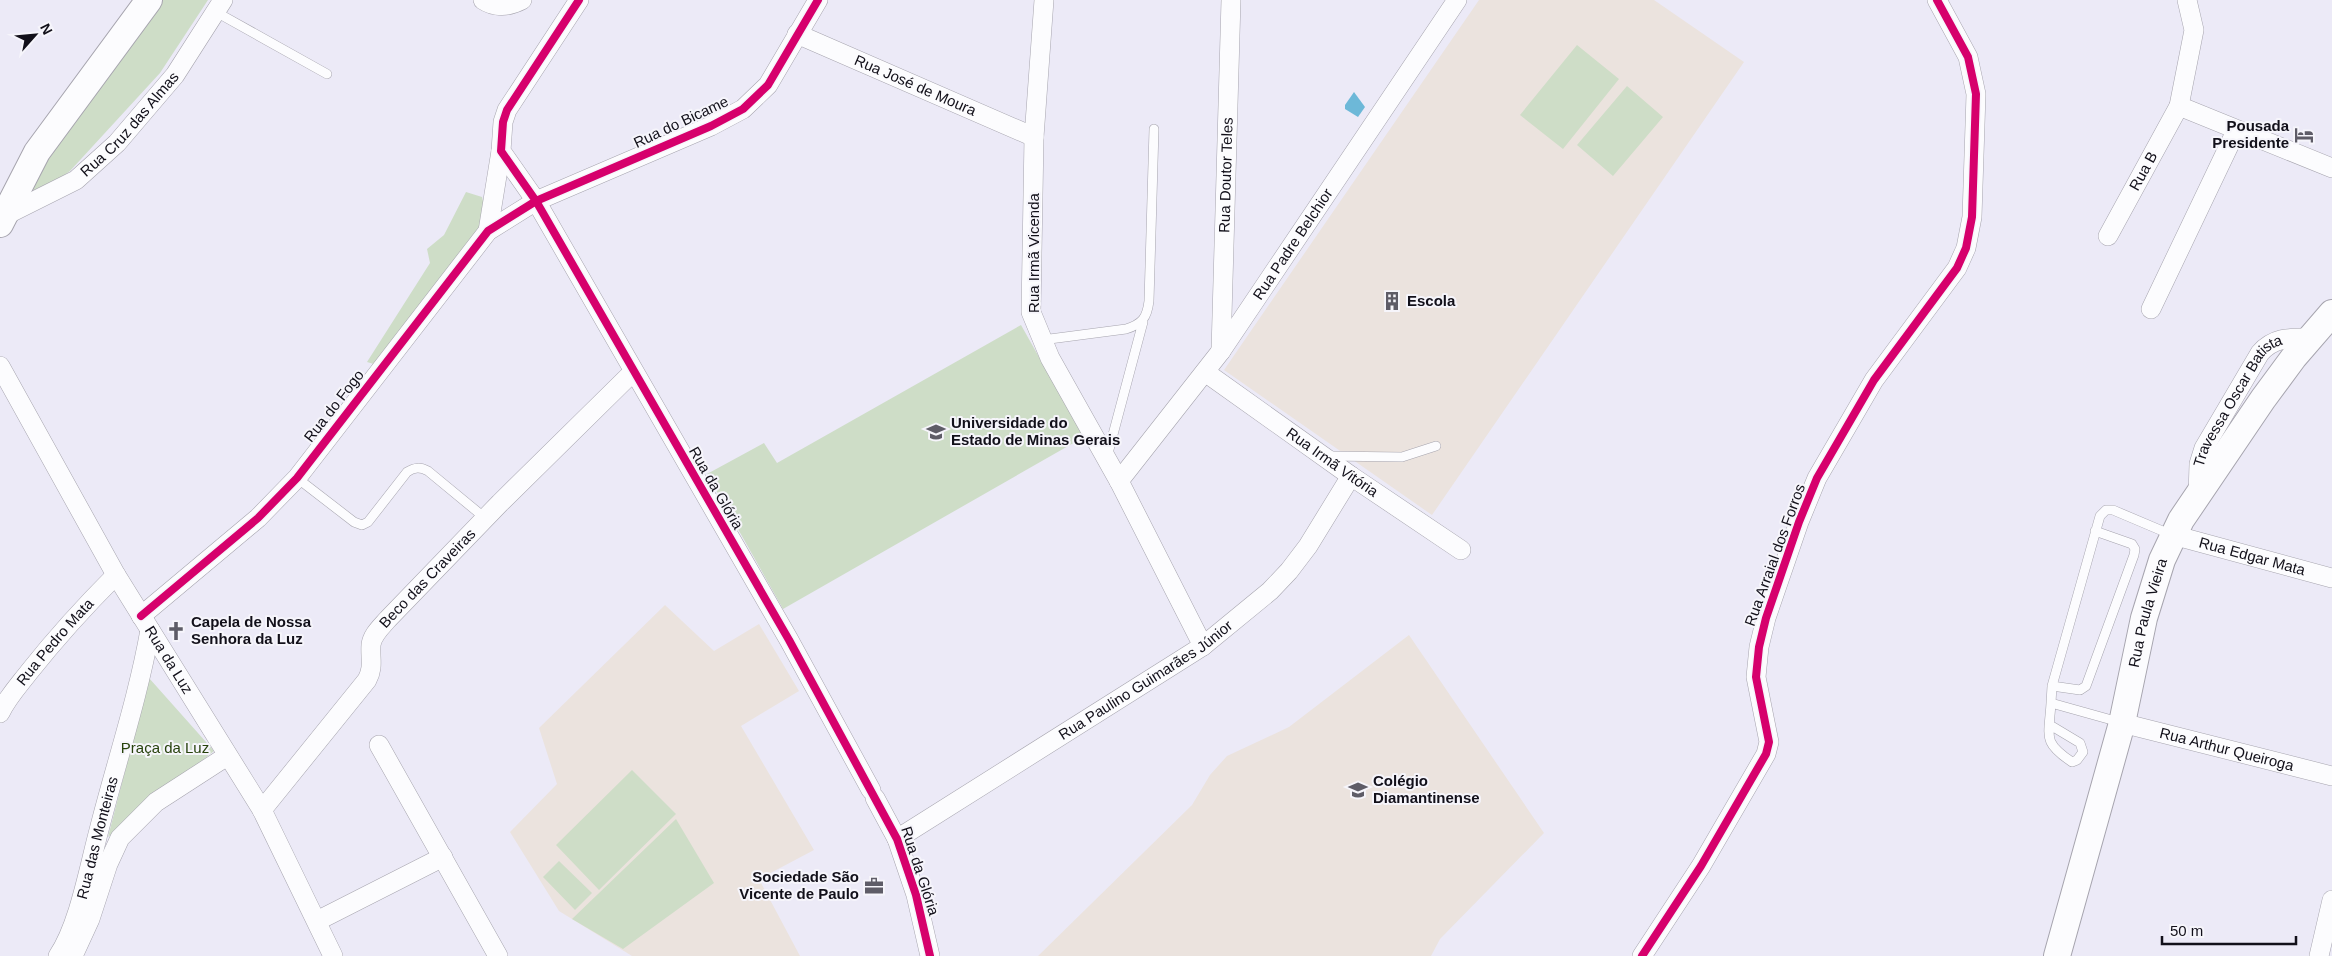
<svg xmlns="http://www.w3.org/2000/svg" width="2332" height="956" font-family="Arial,sans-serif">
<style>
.education{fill:#ebe3de}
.green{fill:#ceddc7}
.water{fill:#6db8d8}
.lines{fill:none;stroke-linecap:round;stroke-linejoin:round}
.service-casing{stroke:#a6a4ae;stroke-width:10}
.minor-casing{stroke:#a6a4ae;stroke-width:20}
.secondary-casing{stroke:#a6a4ae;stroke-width:28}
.service{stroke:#fcfcfe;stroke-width:9}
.minor{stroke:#fcfcfe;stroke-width:19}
.secondary{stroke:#fcfcfe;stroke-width:26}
.cycleway-casing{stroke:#f6f5fb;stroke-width:11}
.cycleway{stroke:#d6006c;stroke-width:8}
.labels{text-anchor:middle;stroke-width:4;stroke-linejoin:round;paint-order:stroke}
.street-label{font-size:15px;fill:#12101a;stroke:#f6f5fb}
.poi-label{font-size:15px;font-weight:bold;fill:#12101a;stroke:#f6f5fb;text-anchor:start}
.park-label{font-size:15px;fill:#27420c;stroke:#f6f5fb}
</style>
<rect width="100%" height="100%" fill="#eceaf7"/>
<path class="education" d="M1479,0H1654L1744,62L1432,515L1224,370Z
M665,605L714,651L759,624L799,691L741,726L814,850L759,879L800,956H632L559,911L510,832L557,784L539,728Z
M1409,635L1544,833L1440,939L1431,956H1038L1192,805L1210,775L1227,756L1289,727Z"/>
<path class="green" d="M156,0H208L160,73L70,171L51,185L40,190H32V173Z
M1577,45L1619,79L1563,149L1520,115Z
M1627,86L1663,117L1613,176L1577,145Z
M466,192L482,197L486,213L483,228L377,365L367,362L430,263L427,249L444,235Z
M1021,325L1084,437L783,609L707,474L764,443L777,463Z
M149,678L214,751L108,837Z
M632,770L676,814L599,890L556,845Z
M676,819L714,883L623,949L572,919Z
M559,861L592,893L575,910L543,877Z"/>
<path class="water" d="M1354,92L1365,107L1358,117L1345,109V105Z"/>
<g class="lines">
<g class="service-casing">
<path id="service" d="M216,12L327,74
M1042,340L1126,329C1142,324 1147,318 1149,301L1154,129
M1328,456L1402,457L1436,446
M1107,457L1143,322
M297,478L354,522L362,525L368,522L407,472C415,467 420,467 428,471L485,518
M2052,686L2080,690L2086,686L2134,555L2135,549L2132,544L2095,531
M2119,722L2051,703L2052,686L2100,516L2106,510H2113L2172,535
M2050,725L2080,743L2083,752L2077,760L2072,762C2042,742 2049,737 2051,703"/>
</g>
<g class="minor-casing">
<g id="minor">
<path d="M483,0C495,8 509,7 522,0"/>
<path d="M579,0L507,110L503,122L501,151L536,201L789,640L871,790"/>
<path d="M1044,0L1034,137L1031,312L1050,358L1119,481L1203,646"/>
<path id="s1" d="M797,34L1034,137"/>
<path d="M2179,106L2332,168"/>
<path id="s2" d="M4,216L76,180L117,143L175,75L223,0"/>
<path d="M488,231L501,151"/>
<path id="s3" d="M2108,236L2179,106L2194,30L2187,0"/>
<path d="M2151,309L2236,131"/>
<path id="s4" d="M1221,351L1231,0"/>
<path id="s5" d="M0,366L116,575L262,810L333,956"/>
<path id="s6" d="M1205,372L1351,476L1461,550"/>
<path id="s7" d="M1119,481L1221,351L1457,0"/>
<path id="s8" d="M2198,495L2199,464L2204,448L2260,353C2274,337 2290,338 2310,338"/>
<path id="s9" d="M2173,535L2332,578"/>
<path d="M141,616L258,518L297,478L488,231L536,201L711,126L743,109L768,85L818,0"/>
<path id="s10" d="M0,713C7,698 19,685 29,672C56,638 85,606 116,575"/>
<path id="s11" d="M2122,723L2332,776"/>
<path d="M379,745L498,956"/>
<path d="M875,798L897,839L916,895L930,956"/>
<path id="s12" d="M262,810L367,680C374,667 370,659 371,645C372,635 381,627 388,619L500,503L633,372"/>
<path id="s13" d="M897,839L1203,646L1270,591L1289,571L1308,546L1351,476"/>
<path d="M317,921L443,857"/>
<path id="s14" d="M58,956C79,925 89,867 99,830C116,763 138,698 150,630"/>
<path d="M73,956L90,919L108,864L120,838L156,802L227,756"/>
<path d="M1642,956L1701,866L1766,754L1769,742L1756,677L1759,647L1766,618L1799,522L1817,478L1874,380L1957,268L1966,248L1972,217L1976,94L1968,57L1937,0"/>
<path d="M2319,956L2332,900"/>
</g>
</g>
<g class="secondary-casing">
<g id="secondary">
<path d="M0,224L37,152L149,0"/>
<path id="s15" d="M2057,956L2122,723L2144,618L2162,560L2181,520L2263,399L2294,357L2332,313"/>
</g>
</g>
<use href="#service" class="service"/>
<use href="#minor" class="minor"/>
<use href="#secondary" class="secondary"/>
<g class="cycleway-casing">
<path id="cycleway" d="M579,0L507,110L503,122L501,151L536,201L789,640L897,839L916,895L930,956
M141,616L258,518L297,478L488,231L536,201L711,126L743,109L768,85L818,0
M1642,956L1701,866L1766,754L1769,742L1756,677L1759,647L1766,618L1799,522L1817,478L1874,380L1957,268L1966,248L1972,217L1976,94L1968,57L1937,0"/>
</g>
<use href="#cycleway" class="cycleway"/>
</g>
<defs>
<g id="hotel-bare" transform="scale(1.5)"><path d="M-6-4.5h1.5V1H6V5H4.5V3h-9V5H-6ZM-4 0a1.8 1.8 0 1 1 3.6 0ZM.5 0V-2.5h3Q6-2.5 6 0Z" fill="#5e5c67" stroke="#f6f5fb" stroke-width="2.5" paint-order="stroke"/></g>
<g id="building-bare" transform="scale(1.5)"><path d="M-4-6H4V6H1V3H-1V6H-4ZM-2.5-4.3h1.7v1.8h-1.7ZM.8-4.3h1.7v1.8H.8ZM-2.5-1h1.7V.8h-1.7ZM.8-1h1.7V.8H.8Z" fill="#5e5c67" stroke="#f6f5fb" stroke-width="2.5" paint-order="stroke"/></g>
<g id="university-bare" transform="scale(1.5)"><path d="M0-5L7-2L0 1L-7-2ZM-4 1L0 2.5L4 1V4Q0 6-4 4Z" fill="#5e5c67" stroke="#f6f5fb" stroke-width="2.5" paint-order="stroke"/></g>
<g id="church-bare" transform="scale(1.5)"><path d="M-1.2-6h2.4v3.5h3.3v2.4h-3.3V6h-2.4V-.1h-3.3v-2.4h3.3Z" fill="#5e5c67" stroke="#f6f5fb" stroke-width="2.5" paint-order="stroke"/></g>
<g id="school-bare" transform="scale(1.5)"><path d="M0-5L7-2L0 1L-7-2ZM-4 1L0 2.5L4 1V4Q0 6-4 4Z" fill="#5e5c67" stroke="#f6f5fb" stroke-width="2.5" paint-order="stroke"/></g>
<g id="office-bare" transform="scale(1.5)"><path d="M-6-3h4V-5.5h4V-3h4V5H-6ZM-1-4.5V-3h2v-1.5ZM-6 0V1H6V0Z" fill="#5e5c67" stroke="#f6f5fb" stroke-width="2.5" paint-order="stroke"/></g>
</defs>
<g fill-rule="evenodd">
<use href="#hotel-bare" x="2304" y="135"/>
<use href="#building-bare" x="1392" y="301"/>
<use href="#university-bare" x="936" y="432"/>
<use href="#church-bare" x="176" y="631"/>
<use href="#school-bare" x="1358" y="790"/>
<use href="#office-bare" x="874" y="886"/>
</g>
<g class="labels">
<g class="street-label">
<text dy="5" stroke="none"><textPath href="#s1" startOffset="129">Rua José de Moura</textPath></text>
<text transform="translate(681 122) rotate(-25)" y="5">Rua do Bicame</text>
<text dy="5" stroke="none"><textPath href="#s2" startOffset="158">Rua Cruz das Almas</textPath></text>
<text dy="5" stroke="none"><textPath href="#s3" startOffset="74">Rua B</textPath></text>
<text dy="5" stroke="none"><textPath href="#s4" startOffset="176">Rua Doutor Teles</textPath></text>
<text dy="5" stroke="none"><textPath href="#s7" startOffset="294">Rua Padre Belchior</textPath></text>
<text transform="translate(1034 253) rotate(-90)" y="5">Rua Irmã Vicenda</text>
<text transform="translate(334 406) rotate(-52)" y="5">Rua do Fogo</text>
<text dy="5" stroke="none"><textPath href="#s8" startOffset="106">Travessa Oscar Batista</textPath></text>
<text dy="5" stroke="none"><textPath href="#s6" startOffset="156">Rua Irmã Vitória</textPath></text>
<text transform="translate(716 488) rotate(60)" y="5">Rua da Glória</text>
<text transform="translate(1775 555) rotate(-70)" y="5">Rua Arraial dos Forros</text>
<text dy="5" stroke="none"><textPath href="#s9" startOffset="82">Rua Edgar Mata</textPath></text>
<text dy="5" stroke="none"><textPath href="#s12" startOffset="291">Beco das Craveiras</textPath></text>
<text dy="5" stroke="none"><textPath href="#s15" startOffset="355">Rua Paula Vieira</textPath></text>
<text dy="5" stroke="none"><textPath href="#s10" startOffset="90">Rua Pedro Mata</textPath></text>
<text dy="5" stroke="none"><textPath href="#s5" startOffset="339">Rua da Luz</textPath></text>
<text dy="5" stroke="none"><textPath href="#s13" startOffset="295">Rua Paulino Guimarães Júnior</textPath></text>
<text dy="5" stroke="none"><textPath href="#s11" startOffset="108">Rua Arthur Queiroga</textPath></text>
<text dy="5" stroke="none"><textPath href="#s14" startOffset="125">Rua das Monteiras</textPath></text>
<text transform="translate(920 871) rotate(72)" y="5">Rua da Glória</text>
</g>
<g class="poi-label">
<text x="2289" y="131" text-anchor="end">Pousada<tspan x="2289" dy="17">Presidente</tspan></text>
<text x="1407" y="306">Escola</text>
<text x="951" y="428">Universidade do<tspan x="951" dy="17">Estado de Minas Gerais</tspan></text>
<text x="191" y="627">Capela de Nossa<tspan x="191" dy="17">Senhora da Luz</tspan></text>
<text x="1373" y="786">Colégio<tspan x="1373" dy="17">Diamantinense</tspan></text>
<text x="859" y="882" text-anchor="end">Sociedade São<tspan x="859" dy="17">Vicente de Paulo</tspan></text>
</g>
<g class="park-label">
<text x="165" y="753">Praça da Luz</text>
</g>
</g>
<g transform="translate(35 35) rotate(63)" stroke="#f6f5fb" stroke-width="4" paint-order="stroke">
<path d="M0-4L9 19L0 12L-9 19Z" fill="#12101a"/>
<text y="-8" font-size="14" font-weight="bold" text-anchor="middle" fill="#12101a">N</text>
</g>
<path d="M2162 936v8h134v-8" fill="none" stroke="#12101a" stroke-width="2.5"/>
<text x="2170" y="936" font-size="15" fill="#12101a" stroke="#f6f5fb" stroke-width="4" paint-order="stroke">50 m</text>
</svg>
